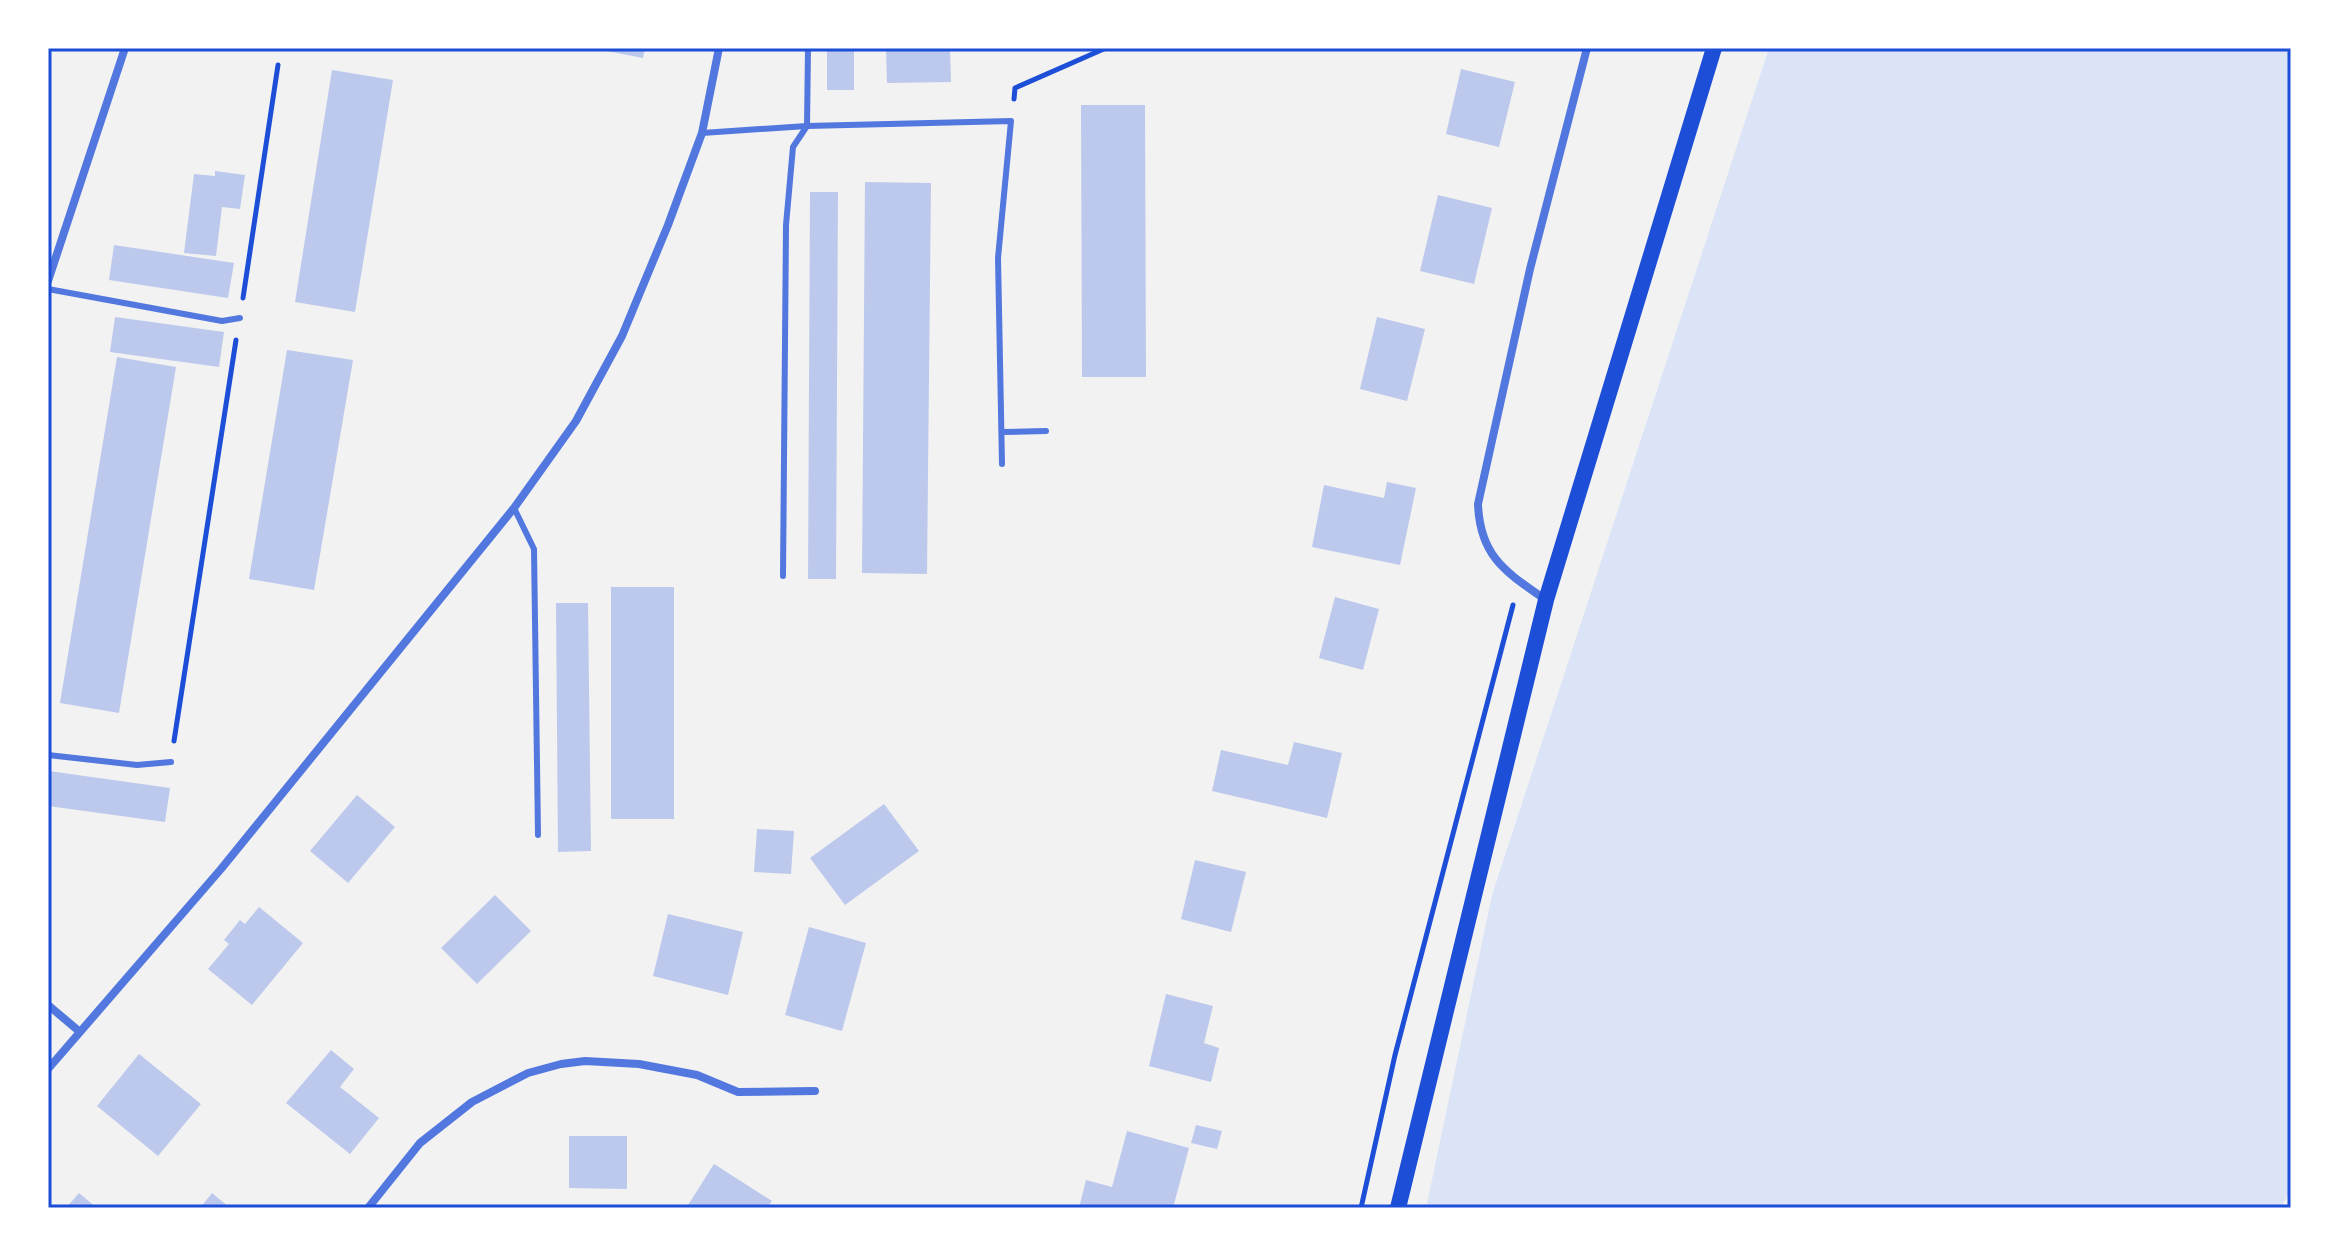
<svg xmlns="http://www.w3.org/2000/svg" width="2339" height="1256" font-family="'PT Serif',serif">
<style>
.green{fill:#dbe4f7}
.building{fill:#bdc9ec}
.lines{fill:none;stroke-linecap:round;stroke-linejoin:round}
.path{stroke:#1d4ed8;stroke-width:5}
.service{stroke:#5277de;stroke-width:6}
.minor{stroke:#5277de;stroke-width:8}
.secondary{stroke:#1d4ed8;stroke-width:16}
.neatline{fill:none;stroke:#1d4ed8;stroke-width:3}
</style>
<rect width="100%" height="100%" fill="#f2f2f2"/>
<path class="green" d="M1769,48H2291V1188L2281,1208H1426L1492,895Z"/>
<path class="building" d="M591,48H645L643,58Z
M827,48H854V90H827Z
M886,48H950L951,82L887,83Z
M1461,69L1515,82L1499,147L1446,134Z
M332,70L393,80L355,312L295,302Z
M1081,105H1145L1146,377H1082Z
M215,171L245,175L240,209L222,207L216,256L184,253L194,174L215,176Z
M865,182L931,183L927,574L862,573Z
M810,192H838L836,579H808Z
M1438,195L1492,208L1474,284L1420,271Z
M114,245L234,263L228,298L109,280Z
M115,317L224,332L219,367L110,352Z
M1377,317L1425,329L1407,401L1360,389Z
M287,350L353,360L314,590L249,579Z
M117,357L176,367L119,713L60,703Z
M1387,482L1416,488L1400,565L1312,547L1324,485L1384,498Z
M611,587H674V819H611Z
M1335,597L1379,609L1363,670L1319,658Z
M556,603H588L591,851L558,852Z
M1294,742L1342,753L1327,818L1212,791L1221,750L1288,765Z
M49,771L170,788L165,822L48,806Z
M357,795L395,827L348,883L310,851Z
M884,804L919,851L845,905L810,858Z
M757,829L794,831L791,874L754,872Z
M1195,860L1246,872L1231,932L1181,919Z
M495,895L531,931L477,984L441,948Z
M259,907L303,943L252,1005L208,969L229,944L224,940L240,920L245,924Z
M668,914L743,932L728,995L653,976Z
M809,927L866,943L842,1031L785,1015Z
M1166,994L1213,1006L1204,1043L1219,1048L1211,1082L1149,1066Z
M331,1050L354,1069L340,1087L379,1118L350,1154L286,1103Z
M139,1054L201,1104L158,1156L97,1106Z
M1196,1125L1222,1131L1217,1149L1191,1143Z
M1127,1131L1189,1148L1173,1208H1079L1086,1180L1112,1187Z
M569,1136H627V1189L569,1188Z
M714,1164L772,1201L767,1208H693L688,1205Z
M79,1193L97,1208H66Z
M212,1193L230,1208H200Z"/>
<g class="lines">
<path class="path" d="M1014,99L1015,88L1106,48
M243,298L278,65
M174,741L236,340
M1361,1208L1395,1055L1513,605"/>
<path class="service" d="M702,133L807,126L1011,121L998,258L1002,464
M48,289L222,321L240,318
M1002,432L1046,431
M514,508L534,549L538,835
M783,576L786,225L793,147L807,126L808,48
M48,755L137,765L171,762"/>
<path class="minor" d="M48,281L125,48
M1546,600C1506,572 1480,557 1478,504L1530,269L1587,48
M48,1005L80,1032
M48,1069L221,869L514,508L576,421L622,336L668,225L702,133L719,48
M368,1208L420,1143L472,1102L528,1073L561,1064L585,1061L639,1064L697,1075L738,1092L815,1091"/>
<path class="secondary" d="M1398,1208L1546,600L1714,48"/>
</g>
<rect width="2339" height="1256" fill="none" stroke="#ffffff" stroke-width="100"/>
<rect x="50" y="50" width="2239" height="1156" class="neatline"/>
</svg>
